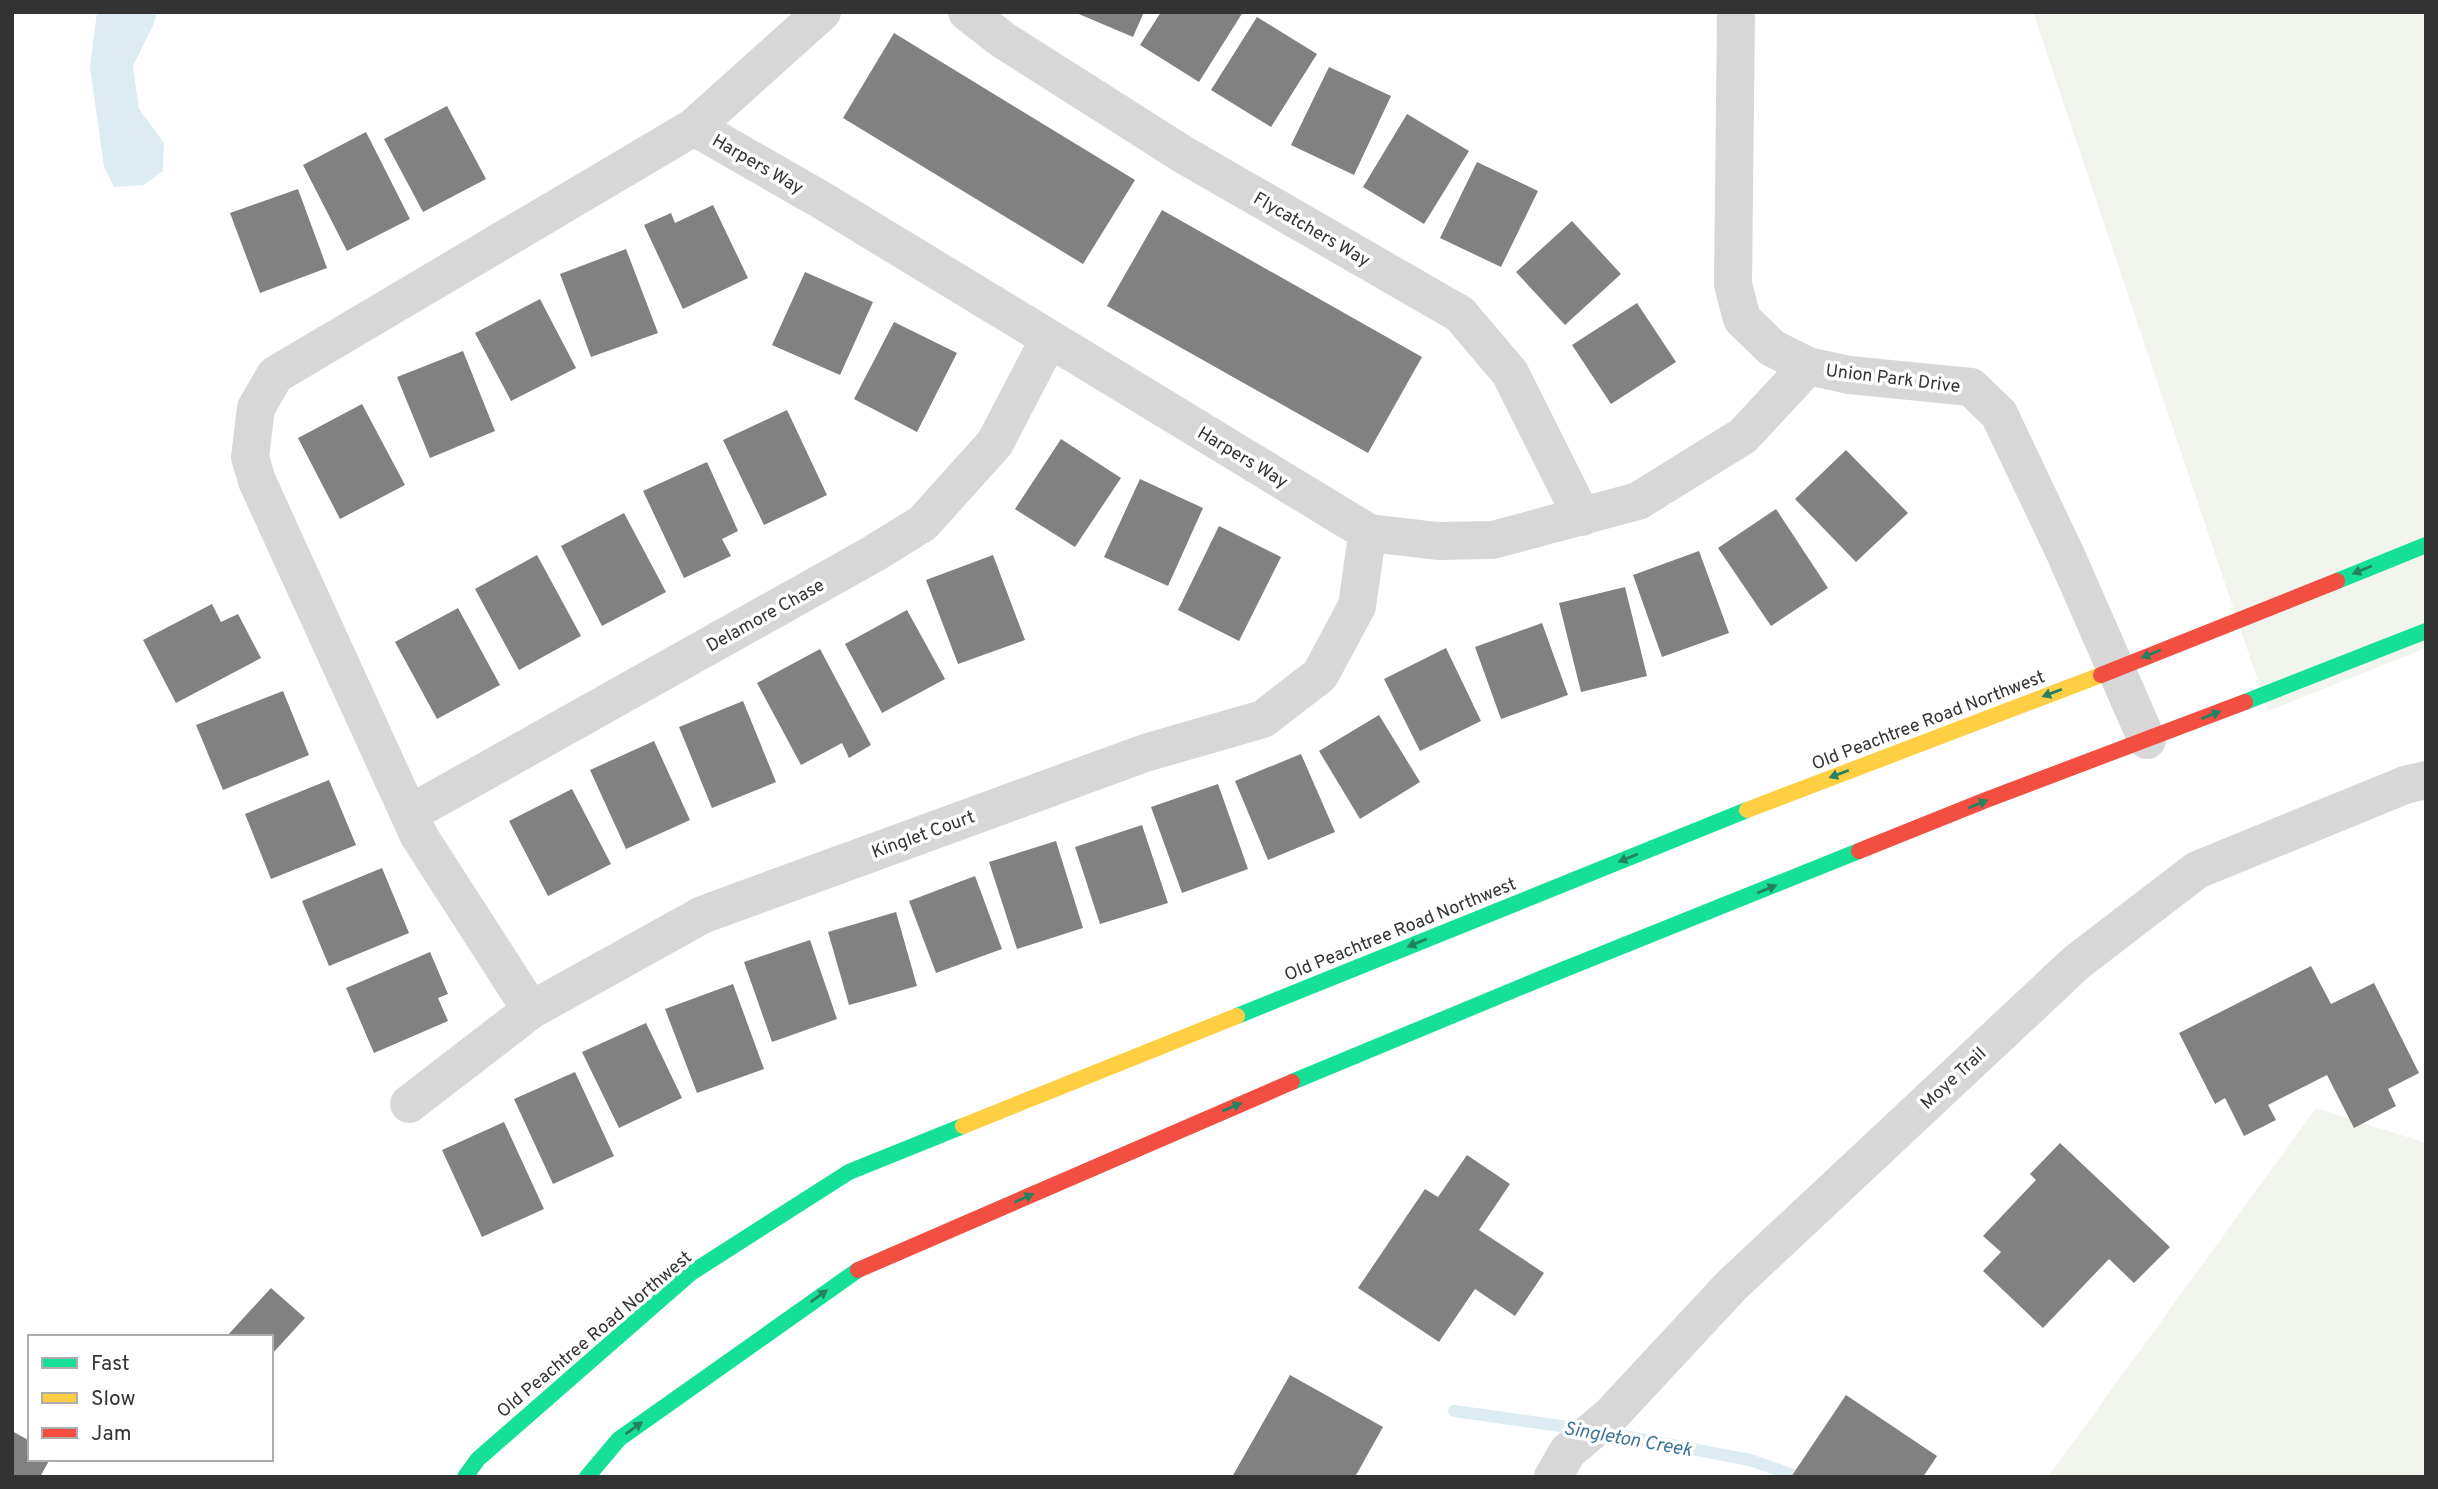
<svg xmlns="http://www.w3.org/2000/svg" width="2438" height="1489" font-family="Overpass,sans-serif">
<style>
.green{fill:#f1f5ed}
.water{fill:#ddebf3}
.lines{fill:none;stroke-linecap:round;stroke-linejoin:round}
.stream{stroke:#ddebf3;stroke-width:12}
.building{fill:#818181}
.street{stroke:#d7d7d7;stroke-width:38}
.fast{stroke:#16e098;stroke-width:16}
.slow{stroke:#ffcf43;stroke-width:16}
.jam{stroke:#f24e42;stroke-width:16}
.oneway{fill:#268160}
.labels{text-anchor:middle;stroke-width:7;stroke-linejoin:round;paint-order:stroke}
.street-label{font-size:18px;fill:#333;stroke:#fff}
.water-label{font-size:19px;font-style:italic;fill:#3f7597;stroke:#fff}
</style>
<rect width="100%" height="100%" fill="#fff"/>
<path class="green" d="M2033,12H2426V648L2268,711Z
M2316,1108L2426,1143V1477H2048Z"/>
<path class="water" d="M97,12H157L154,23L133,66L139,109L164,143L163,171L144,185L114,187L104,167L90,67Z"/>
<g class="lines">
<path class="stream" d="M1454,1411L1582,1429
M1603,1432L1750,1460L1799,1477"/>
</g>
<path class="building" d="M1074,12H1144L1133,37Z
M1161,12H1243L1199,82L1140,45Z
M1257,17L1317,54L1271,127L1211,90Z
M894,33L1135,180L1083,264L843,118Z
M1329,67L1391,96L1354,175L1291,145Z
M447,106L486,179L423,212L384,139Z
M1407,114L1469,151L1424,224L1363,187Z
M366,132L410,219L347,251L303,165Z
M1477,162L1538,191L1501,267L1440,238Z
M298,189L327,268L260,293L230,213Z
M713,205L748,278L683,309L644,225L671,213L675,223Z
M1162,210L1422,357L1368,453L1107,306Z
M1572,221L1621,274L1565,325L1516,272Z
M626,249L658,333L591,357L560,274Z
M805,272L873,302L840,375L772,345Z
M540,299L576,368L511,401L475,333Z
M1637,303L1676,362L1611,404L1572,345Z
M894,322L957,353L917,432L854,399Z
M463,351L495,431L430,458L397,377Z
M362,404L405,485L340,519L298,438Z
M787,410L827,495L764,525L723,440Z
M1061,439L1121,478L1075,547L1015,509Z
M1846,450L1908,513L1856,562L1795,499Z
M707,462L738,531L722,539L731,556L684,578L643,491Z
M1140,479L1203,508L1168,586L1104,557Z
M1776,509L1828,588L1771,626L1718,548Z
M624,513L666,592L602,626L561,546Z
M1219,526L1281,557L1239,641L1178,610Z
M1699,551L1729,633L1662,657L1633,575Z
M537,555L581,636L519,670L475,589Z
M993,555L1025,640L958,664L926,580Z
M1625,587L1647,676L1581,692L1559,603Z
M212,604L221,622L238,614L261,658L176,703L143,640Z
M458,608L500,685L437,719L395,642Z
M907,610L945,679L882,713L845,644Z
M1542,623L1568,695L1501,719L1475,647Z
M1446,648L1481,721L1420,751L1384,679Z
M820,649L871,745L849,758L842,743L801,765L757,683Z
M283,691L309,755L223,790L196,725Z
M743,701L776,782L712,808L679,727Z
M1379,715L1420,782L1360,819L1319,751Z
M654,741L690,820L626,849L590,770Z
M1301,754L1335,832L1268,860L1235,781Z
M329,780L356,845L271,879L245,814Z
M1218,784L1248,869L1182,893L1151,807Z
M572,789L611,864L548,896L509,821Z
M1142,825L1168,903L1100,924L1075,847Z
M1056,841L1083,928L1017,949L989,862Z
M382,868L409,933L329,966L302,901Z
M975,876L1002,949L936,973L909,901Z
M896,912L917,986L849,1005L828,932Z
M810,940L837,1019L772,1042L744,962Z
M430,952L448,994L438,998L448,1021L374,1053L346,988Z
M2311,966L2331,1004L2374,983L2419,1073L2388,1089L2396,1106L2354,1128L2327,1075L2268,1105L2276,1120L2244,1136L2225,1098L2215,1104L2179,1033Z
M733,984L764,1069L697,1093L665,1009Z
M646,1023L682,1098L619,1128L582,1052Z
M575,1072L614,1156L553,1184L514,1099Z
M504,1122L544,1209L482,1237L442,1150Z
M2060,1143L2170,1247L2134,1283L2109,1259L2043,1328L1983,1271L2001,1252L1983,1236L2036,1180L2030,1174Z
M1467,1155L1510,1184L1479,1230L1544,1273L1515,1316L1475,1289L1439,1342L1358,1288L1425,1189L1438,1197Z
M271,1288L305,1318L271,1355V1337H226Z
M1290,1375L1383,1427L1355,1477H1232Z
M1846,1395L1937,1456L1923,1477H1791Z
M12,1431L30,1441V1459H50L40,1477H12Z"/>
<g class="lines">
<path class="street" d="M967,12L1003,40L1184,155L1460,314L1510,373L1582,517
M1736,12L1733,284L1742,319L1772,348L1808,366L1849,375L1971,387L1999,414L2065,553L2147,740
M694,127L823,201L1369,533L1438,541L1493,540L1638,501L1743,436L1808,366
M409,814L873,554L923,523L995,443L1049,339
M531,1010L419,836L257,481L250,457L256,408L275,375L694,127L822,12
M409,1104L531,1010L702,915L1145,753L1263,719L1320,675L1357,606L1366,543L1369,533
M1553,1477L1568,1451L1611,1415L1731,1286L2077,962L2197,870L2405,785L2426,780"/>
<path class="fast" d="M2337,581L2426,545
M2245,702L2426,631
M1237,1016L1747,810
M1292,1082L1550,975L1859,851
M465,1477L478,1459L691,1273L849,1172L963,1126
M587,1477L619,1439L858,1270"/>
<path class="slow" d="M1747,810L2101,675
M963,1126L1237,1016"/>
<path class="jam" d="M2101,675L2337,581
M1859,851L1986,800L2245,702
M858,1270L1292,1082"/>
</g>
<defs><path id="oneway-solid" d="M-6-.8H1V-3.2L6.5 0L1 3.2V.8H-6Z" transform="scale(1.75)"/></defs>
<g class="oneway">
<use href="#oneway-solid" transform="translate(2362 570) rotate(158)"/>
<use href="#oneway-solid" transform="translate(2151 654) rotate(158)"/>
<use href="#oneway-solid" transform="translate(2052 693) rotate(159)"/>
<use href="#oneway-solid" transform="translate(2211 715) rotate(-21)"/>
<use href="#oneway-solid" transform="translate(1839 774) rotate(159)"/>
<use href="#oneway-solid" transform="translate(1978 804) rotate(-22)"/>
<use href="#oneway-solid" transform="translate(1628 858) rotate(158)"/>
<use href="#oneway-solid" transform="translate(1767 889) rotate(-22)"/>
<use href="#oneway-solid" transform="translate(1417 943) rotate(158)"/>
<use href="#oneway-solid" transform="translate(1232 1107) rotate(-23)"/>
<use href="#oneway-solid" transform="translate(1024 1198) rotate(-24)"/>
<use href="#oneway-solid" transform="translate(819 1296) rotate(-36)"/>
<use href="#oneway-solid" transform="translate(634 1428) rotate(-36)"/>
</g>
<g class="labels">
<g class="street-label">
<text transform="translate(758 164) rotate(30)" y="6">Harpers Way</text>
<text transform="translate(1312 229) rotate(30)" y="6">Flycatchers Way</text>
<text transform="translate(1893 378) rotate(7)" y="6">Union Park Drive</text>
<text transform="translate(1243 457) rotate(31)" y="6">Harpers Way</text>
<text transform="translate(765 615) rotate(-29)" y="6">Delamore Chase</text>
<text transform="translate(1928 720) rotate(-21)" y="6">Old Peachtree Road Northwest</text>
<text transform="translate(923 834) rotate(-20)" y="6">Kinglet Court</text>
<text transform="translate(1400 929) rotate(-22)" y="6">Old Peachtree Road Northwest</text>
<text transform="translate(1953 1078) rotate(-43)" y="6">Moye Trail</text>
<text transform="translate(594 1334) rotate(-40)" y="6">Old Peachtree Road Northwest</text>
</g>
<g class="water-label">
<text transform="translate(1628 1438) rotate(10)" y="7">Singleton Creek</text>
</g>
</g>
<rect width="2438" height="1489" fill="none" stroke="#333333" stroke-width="28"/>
<rect x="28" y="1335" width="245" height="126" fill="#ffffff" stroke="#adadad" stroke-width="2"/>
<rect x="42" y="1358" width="35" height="10" fill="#16e098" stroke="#adadad" stroke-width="2"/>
<text x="91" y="1370" font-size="21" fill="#333333">Fast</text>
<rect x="42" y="1393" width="35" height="10" fill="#ffcf43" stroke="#adadad" stroke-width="2"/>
<text x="91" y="1405" font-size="21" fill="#333333">Slow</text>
<rect x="42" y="1428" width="35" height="10" fill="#f24e42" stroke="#adadad" stroke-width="2"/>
<text x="91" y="1440" font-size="21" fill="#333333">Jam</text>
</svg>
